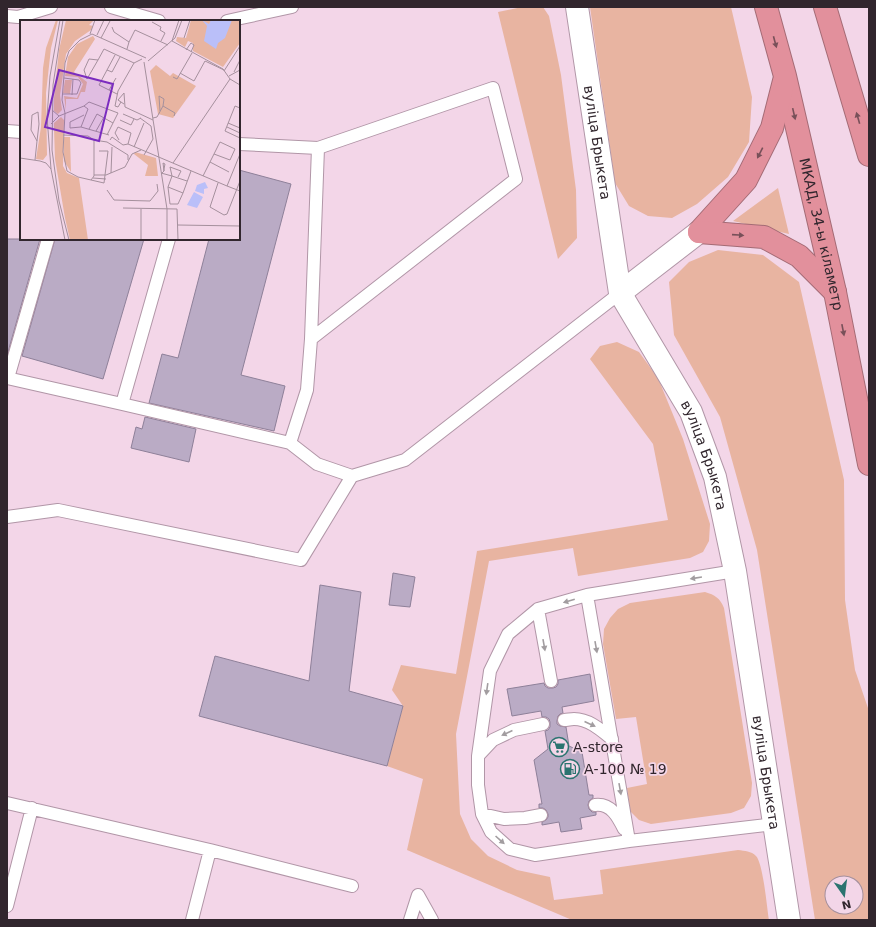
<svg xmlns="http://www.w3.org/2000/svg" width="876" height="927" font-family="'DejaVu Sans',sans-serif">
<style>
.green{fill:#e8b4a1;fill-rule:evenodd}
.building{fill:#baabc5;stroke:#8e8099}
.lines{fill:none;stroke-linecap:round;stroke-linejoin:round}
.lane-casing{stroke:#b196a7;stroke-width:14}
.secondary-casing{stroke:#b196a7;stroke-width:24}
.highway-casing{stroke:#a46b75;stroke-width:24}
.lane{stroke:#fff;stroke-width:12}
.secondary{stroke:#fff;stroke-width:22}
.highway{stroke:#e2909c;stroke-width:22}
.oneway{fill:#785059}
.oneway2{fill:#a29da0}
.labels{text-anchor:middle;stroke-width:3.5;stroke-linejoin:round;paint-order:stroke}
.street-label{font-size:14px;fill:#31262d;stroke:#f3d6e8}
.poi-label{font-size:14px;fill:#31262d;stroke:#f3d6e8;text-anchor:start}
.inset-road{fill:none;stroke:#a5909d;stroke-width:1}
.view{fill:#7b2cbf;fill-opacity:0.15;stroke:#7b2cbf;stroke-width:2}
.inset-edge{fill:none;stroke:#31262d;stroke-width:2}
</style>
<rect width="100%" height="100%" fill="#f3d6e8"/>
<path class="green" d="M522,7H543L549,16L561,75L576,190L577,238L558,259L498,12Z
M590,7H731L752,97L749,142L728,177L697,204L672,218L648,216L629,206L615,183Z
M778,188L789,234L733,221Z
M718,250L763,255L799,282L844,480L845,600L855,670L869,711V920H815L757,550L720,417L674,335L669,282L689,262ZM832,883H856V907H832Z
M617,342L639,352L658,378L683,439L710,524L709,541L703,552L690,558L578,576L573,548L489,561L456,734L460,814L471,839L488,856L517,870L550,877L554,900L603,894L600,870L738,850C745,851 751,851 756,856C763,863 767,908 769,920H572L407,850L423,779L387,766L403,706L392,690L401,665L456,674L477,551L668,520L653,444L590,359L600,346Z
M705,592C715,595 720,598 724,608L752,783L751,796L744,808L731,813L651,824L639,820L630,811L627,788L647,784L636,717L616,719L603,644L604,629L610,618L618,609L630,603Z"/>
<path class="building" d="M239,170L291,184L241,375L285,386L274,431L149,403L162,354L178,358L209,239H239Z
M7,239H40L8,352L7,351Z
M55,239H144L103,379L22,356Z
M145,417L196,429L189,462L131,448L136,427L142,429Z
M393,573L415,577L410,607L389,605Z
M320,585L361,592L349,691L403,706L387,766L199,716L215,656L309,681Z
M590,674L594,701L562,707L563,713L560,714L558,716L557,721V724L560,726L566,727L569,746L582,752L589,795H593V798L589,801L588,805L589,809L592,812H596V815L580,818L582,829L561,832L559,822L542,825V822L546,820L548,817V814L546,810L543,808H539V804H542L534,760L548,749L545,731L548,730L550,727V722L549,719L546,717H542L541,711L512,716L507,689L544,683L545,686L548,688H553L556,687L558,684V680Z"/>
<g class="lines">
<g class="lane-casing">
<path id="lane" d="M111,7L159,21
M7,16L18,17L51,7
M227,21L292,7
M7,131L21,132
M239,144L318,148L311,339L307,390L290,443L317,464L352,476L405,460L620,293
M311,339L516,179L493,88L318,148
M7,378L122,404L169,239
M8,378L48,239
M122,404L290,443
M7,517L58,510L301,560L352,476
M735,571L587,595L538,609L508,634L490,671L478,756V785L482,814L491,832L510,849L535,855L629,841L775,824
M587,595L629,841
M538,609L551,681
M564,720C567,720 571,719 574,719C589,719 601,730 612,739
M478,756L493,740L514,730L543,724
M7,803L210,850L192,920
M595,805C611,803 618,817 624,829
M482,814L504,819L525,818L541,815
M210,850L352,886
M7,906L32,808
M410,920L418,895L432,920"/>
</g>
<g class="secondary-casing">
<g id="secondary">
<path id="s1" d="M577,7L620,293L691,412L715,477L735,571L789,920"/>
<path d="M620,293L699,232"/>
</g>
</g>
<g class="highway-casing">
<g id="highway">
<path id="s2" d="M766,7L785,76L835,292L869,464"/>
<path d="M825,7L869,155"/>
<path d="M699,232L746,180L772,128L784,81"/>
<path d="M699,232L764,237L799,256L835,292"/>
</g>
</g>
<use href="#lane" class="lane"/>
<use href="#secondary" class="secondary"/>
<use href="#highway" class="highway"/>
</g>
<defs><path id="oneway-solid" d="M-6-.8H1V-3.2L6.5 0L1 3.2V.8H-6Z"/></defs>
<g class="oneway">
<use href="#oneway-solid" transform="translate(775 42) rotate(75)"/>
<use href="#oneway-solid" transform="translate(794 114) rotate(77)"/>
<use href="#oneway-solid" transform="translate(858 118) rotate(-106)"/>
<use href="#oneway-solid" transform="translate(760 153) rotate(117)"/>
<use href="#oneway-solid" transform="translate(738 235) rotate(4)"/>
<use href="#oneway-solid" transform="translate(843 330) rotate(79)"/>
</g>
<g class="oneway2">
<use href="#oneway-solid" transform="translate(696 578) rotate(171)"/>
<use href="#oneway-solid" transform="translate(569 601) rotate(164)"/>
<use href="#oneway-solid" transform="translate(544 645) rotate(80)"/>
<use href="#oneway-solid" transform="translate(596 647) rotate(80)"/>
<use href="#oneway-solid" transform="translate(487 689) rotate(98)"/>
<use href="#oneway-solid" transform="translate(590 724) rotate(24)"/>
<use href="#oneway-solid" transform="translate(507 733) rotate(155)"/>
<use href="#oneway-solid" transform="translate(620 789) rotate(80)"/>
<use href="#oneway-solid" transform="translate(500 840) rotate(42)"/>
</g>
<defs>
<g id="supermarket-ring" transform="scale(1)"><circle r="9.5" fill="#f3d6e8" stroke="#2b7470" stroke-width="1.5"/><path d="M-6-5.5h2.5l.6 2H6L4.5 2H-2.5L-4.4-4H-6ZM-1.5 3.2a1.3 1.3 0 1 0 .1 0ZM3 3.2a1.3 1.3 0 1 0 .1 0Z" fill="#2b7470"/></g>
<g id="fuel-ring" transform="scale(1)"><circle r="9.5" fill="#f3d6e8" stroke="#2b7470" stroke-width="1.5"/><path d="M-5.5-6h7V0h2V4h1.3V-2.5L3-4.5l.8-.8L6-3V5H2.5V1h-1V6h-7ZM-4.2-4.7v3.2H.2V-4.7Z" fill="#2b7470"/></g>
</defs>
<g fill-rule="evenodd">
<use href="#supermarket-ring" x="559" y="747"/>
<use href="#fuel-ring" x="570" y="769"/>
</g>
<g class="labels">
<g class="street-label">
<text dy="5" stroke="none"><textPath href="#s1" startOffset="137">вуліца Брыкета</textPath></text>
<text dy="5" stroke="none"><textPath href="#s2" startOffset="234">МКАД, 34-ы кіламетр</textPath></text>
<text dy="5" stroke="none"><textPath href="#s1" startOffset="473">вуліца Брыкета</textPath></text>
<text dy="5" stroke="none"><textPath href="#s1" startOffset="797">вуліца Брыкета</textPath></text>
</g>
<g class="poi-label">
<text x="573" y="752">А-store</text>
<text x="584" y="774">А-100 № 19</text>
</g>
</g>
<g transform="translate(20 20)">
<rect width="220" height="220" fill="#f3d6e8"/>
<path d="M36,0H38L31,28L26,73L27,135L23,140L16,139L21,107L23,48L26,28ZM46,0H74L69,5L73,6L71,10L55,21L46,34L40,75L42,90L38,94L34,91V78L39,30ZM171,0H220V23L203,47L173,31V23L168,21L165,27L156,21L157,17L166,18ZM73,16L75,19L54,52L67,62L65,72H61L58,79H46V90L44,76L57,78L63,64L58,57L45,56L48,37L57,24ZM136,45L150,56L153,53L176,66L153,98L138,94L130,51ZM45,60H52L50,74L43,73ZM41,97L44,100L43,146L47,153L59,158L68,220H50L45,198L35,139L34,109V103ZM44,117H50L51,152L44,141ZM115,132L136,138L138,156H125L128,145L114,134Z" fill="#e8b4a1"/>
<path d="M182,0L189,4L191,0H212L205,18L198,23L196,29L184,21L187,6ZM185,162L188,168L184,169V174L175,171L177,165ZM174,172L183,177L177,188L167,185Z" fill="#babff9"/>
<path class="inset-road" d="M40,0L30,56L27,97L31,149L45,220M43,0L33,65L32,130L39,181L49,220M132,2L141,7L140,10L145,13L141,21M92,7L94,12L109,22L107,29M70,14L75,0M77,15L84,0M81,18L90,1M164,18L170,0M152,21L203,49L210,59L220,65M152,21L159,0M109,22L115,10L148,25M166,30L171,23L174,25L171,32M95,35L79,65L97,74M78,40L69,39L64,50L67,59L78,40L84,29L114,43M128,41L155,18L162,0M185,41L204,50M124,42L147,189V220M87,50L92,52L100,37M204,51L220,26M214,52L220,40M160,53L174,61L185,41M209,56L220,50M153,57L157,59L172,33M89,70L96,58M42,74H57L61,63L59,60L44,58M52,75L53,59M101,82L98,87L95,86L98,71L114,43L122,39M104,84L98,80L104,73L105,87L133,100M64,86L69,82L98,93L93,103L77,94L69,109M220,88L215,86L205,111L220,118M140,91L139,76L144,79L143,86M103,94L117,100L121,98M39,96L64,86L68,89L61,107L89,115M120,98L131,106L133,119L124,135M133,98L137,97L143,86L155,93L154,96M100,100L111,105L114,99M208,103L220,108M31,104L39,96L32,90M61,107L50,108V102L64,95M207,107L220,113M76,111L84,97M43,115L68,116L74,120V156L71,160M87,115L93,103M74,120L87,122L108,135V140M90,120L92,117L103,125L108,124L207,166L220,134M99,120L95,113L98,107L111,113L108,124M114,127L124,103M79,131H88L84,163L58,157L47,151L43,132L45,93L42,80L45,43L49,31L60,20L72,14L126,38M0,138L20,141M15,140L17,121L19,104L18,92L12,95L11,110L17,121M20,141L26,143L31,149M190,142L209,152M153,143L210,59M91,153L92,127M141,153L152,156L148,167L163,173L171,151M142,153L144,151V149L145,144L143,143L144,151M74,155H86L105,147L112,134L121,130M183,156L200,122L215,129L210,140L194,134M158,157L161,151L150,147L152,156L167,161M73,158L86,159M198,163L190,187L204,195L207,194L220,161M207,166L220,171M148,167L150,184H158L163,173M87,170L94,180L130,181L138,171L137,164M103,188L157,189L158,220M121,189V220M158,205L220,206"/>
<path class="view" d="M39,50L93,64L79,121L25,107Z"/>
<rect width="220" height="220" class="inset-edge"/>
</g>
<rect width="876" height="927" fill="none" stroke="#31262d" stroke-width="16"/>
<g transform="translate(844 895) rotate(166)"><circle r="19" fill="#f3d6e8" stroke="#a5909d"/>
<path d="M0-3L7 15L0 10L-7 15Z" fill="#2b7470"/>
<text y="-6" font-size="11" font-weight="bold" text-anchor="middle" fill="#31262d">N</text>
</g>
</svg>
